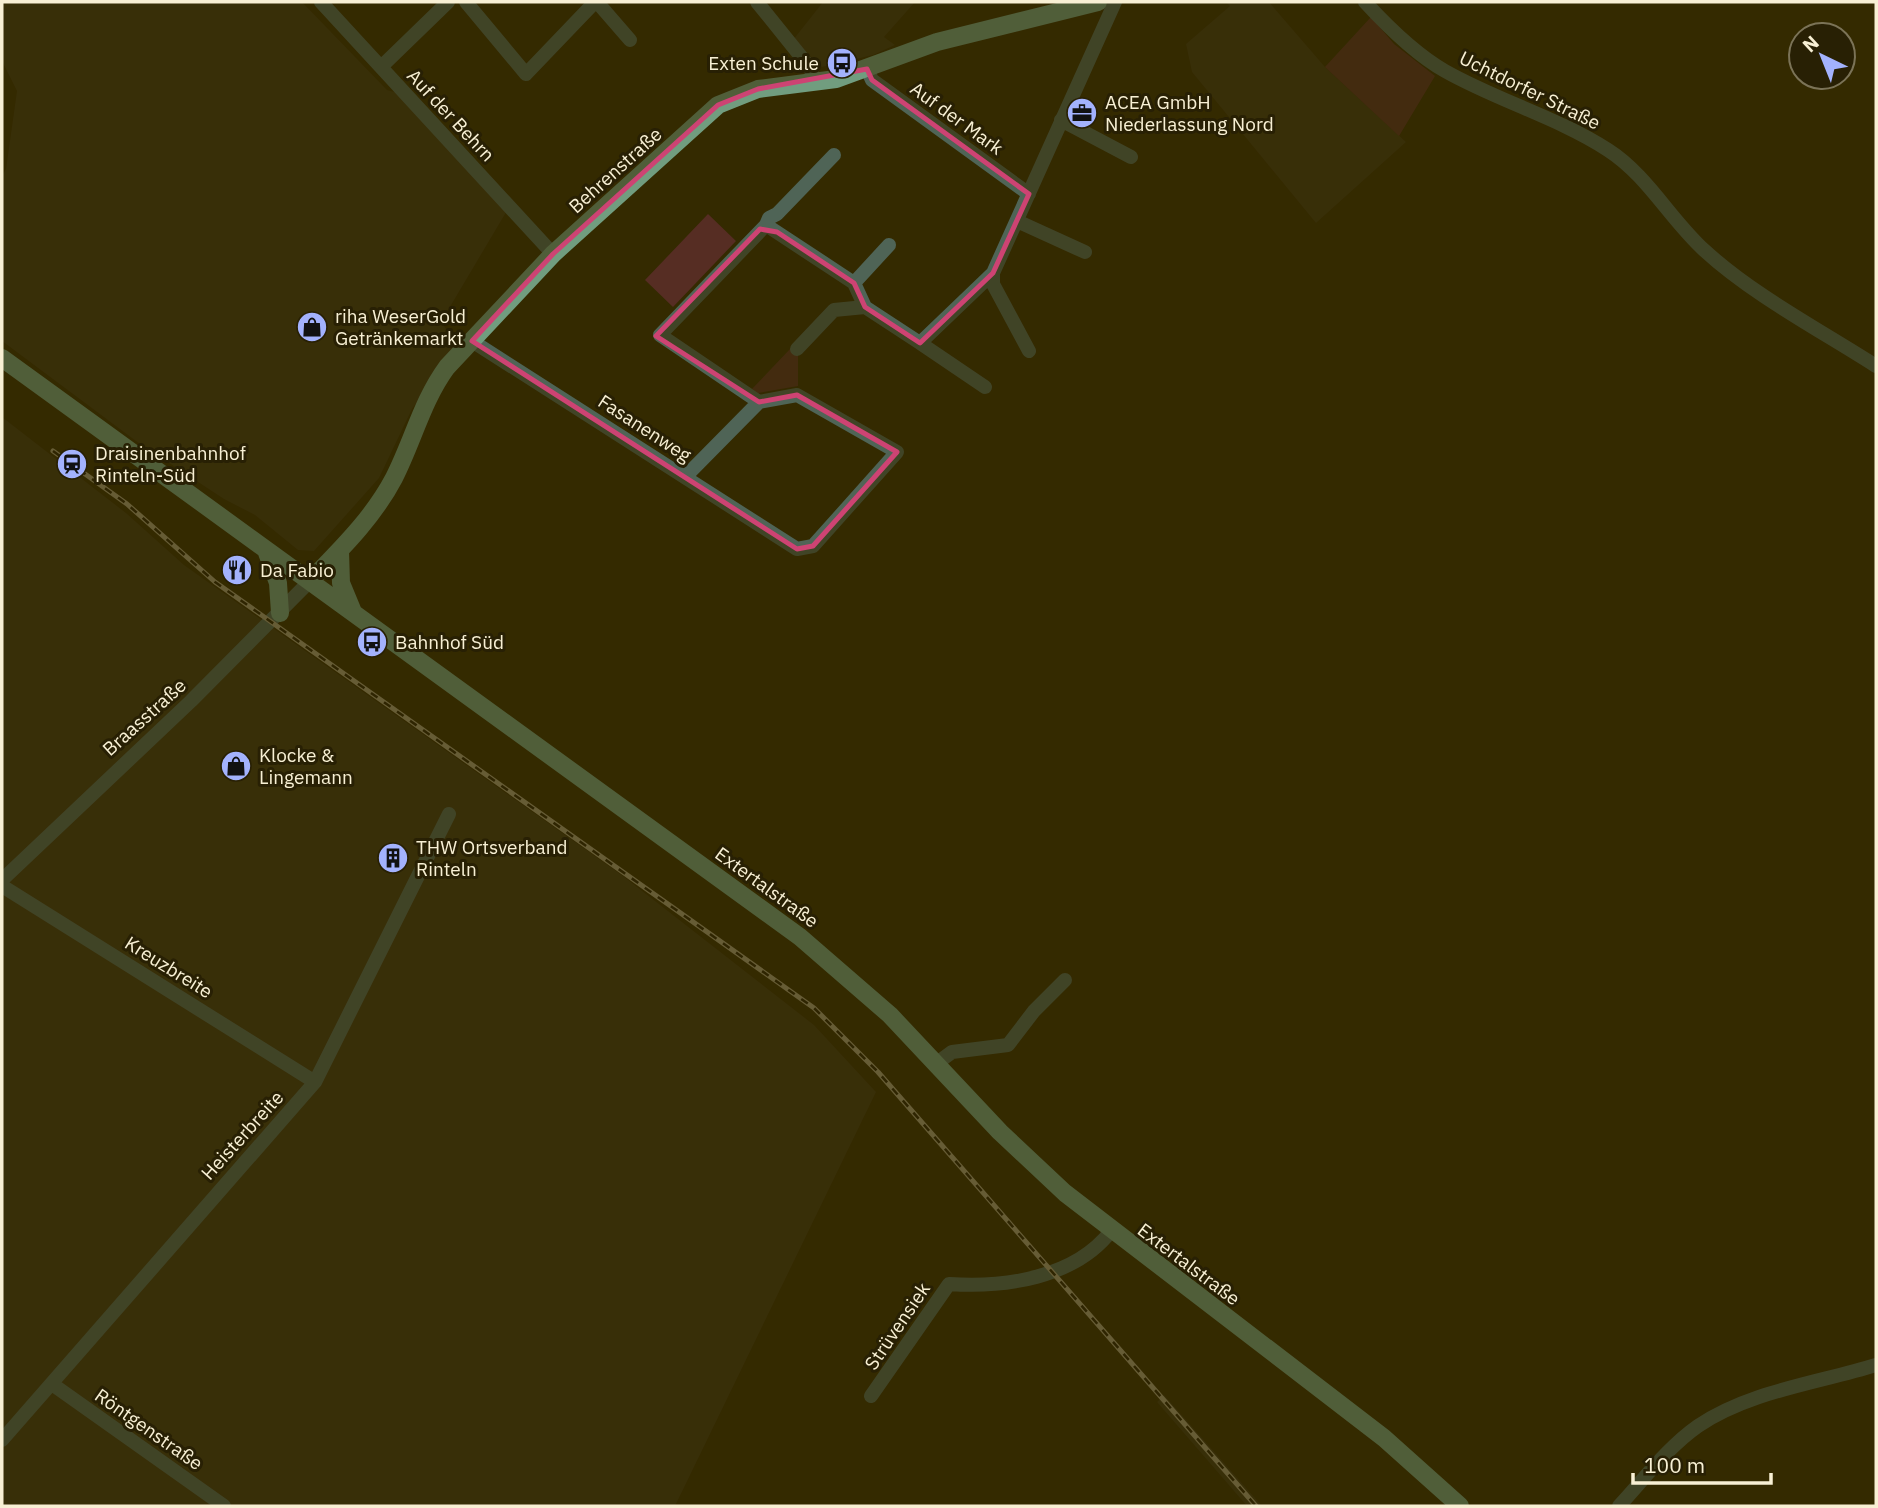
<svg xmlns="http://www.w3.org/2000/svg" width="1878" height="1508" font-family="'IBM Plex Sans',sans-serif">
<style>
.built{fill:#3d3513}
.green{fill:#562d23}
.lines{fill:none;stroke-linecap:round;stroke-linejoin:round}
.minor{stroke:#4f6456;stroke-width:14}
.major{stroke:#719d7f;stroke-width:18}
.rail-casing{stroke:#a29977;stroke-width:5}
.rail{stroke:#282004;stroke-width:2.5;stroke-dasharray:8;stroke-linecap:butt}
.marked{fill:none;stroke:#cd4373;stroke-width:5;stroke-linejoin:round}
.labels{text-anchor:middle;stroke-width:6;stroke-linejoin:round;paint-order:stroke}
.poi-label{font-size:19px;fill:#f8f0d4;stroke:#282004;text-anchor:start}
.street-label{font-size:19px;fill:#f8f0d4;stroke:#282004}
</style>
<rect width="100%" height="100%" fill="#342a00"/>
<path class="built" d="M2,2H302L387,90L402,94L508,209L441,322L458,345L412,409L379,478L314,551L298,550L255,515L224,499L140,444L2,341V176L6,169L17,91L2,61Z
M823,2H915L884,37L895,45L873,55L822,67L793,40Z
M1226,2H1269L1325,67L1406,142L1316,223L1192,72L1186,44L1230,6Z
M2,417L126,513L184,565L623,876L814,1025L876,1092L675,1506H2Z
M1164,1395L1262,1506H1247L1157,1402Z"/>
<path class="green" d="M1371,17L1394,44L1435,76L1399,136L1325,67Z
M708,214L736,241L673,307L645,280Z
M791,348L798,355V386L758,393L752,389Z"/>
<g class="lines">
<path class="minor" d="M321,2L553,254
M466,2L526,74L595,2
M597,2L630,40
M757,2L811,69L813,81
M1365,2C1388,27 1415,54 1445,71C1498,101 1557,117 1608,150C1647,175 1670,219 1704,250C1753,295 1820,330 1876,366
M381,67L448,2
M867,69L872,80L1029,194
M1061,120L1131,157
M1017,221L1085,252
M766,225L854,283L865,307L920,343L993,273
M854,283L889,245
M472,341L797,549L813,546L897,452L797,395L759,402L660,335L766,225L769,218L777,214L834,155
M920,343L985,387
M797,349L834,310L865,307
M1029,351L993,284V273L1115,2
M685,477L759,402
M2,880L191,701L310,581
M2,886L315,1082
M937,1063L952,1052L1008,1045L1034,1011L1065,980
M52,1384L224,1506
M871,1396L949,1284C1004,1288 1075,1278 1111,1231
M2,1440L315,1082L449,814
M1619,1506C1644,1479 1668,1447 1698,1426C1750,1391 1818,1383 1876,1365"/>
<path class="major" d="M2,358L800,937L890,1015L1000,1132L1065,1193L1384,1438L1460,1506
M266,550L278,583L280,613
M340,551L341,583L353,612
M310,581C341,549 373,518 394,478C413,441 422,401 447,367L553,254L718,105L758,89L836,79L937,42L1098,2"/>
<g class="rail-casing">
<path id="rail" d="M53,451L127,504L215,582L814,1008L878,1072L1256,1506"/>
</g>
<use href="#rail" class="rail"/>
</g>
<path d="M0 0H1878V1508H0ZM867,69L872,80L1029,194L993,273L920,343L865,307L854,283L777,232L760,229L656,336L759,402L797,395L897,452L813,546L797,549L472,341L553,254L718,105L758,89Z" fill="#342a00" fill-opacity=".55" fill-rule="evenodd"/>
<path class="marked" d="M867,69L872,80L1029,194L993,273L920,343L865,307L854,283L777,232L760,229L656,336L759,402L797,395L897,452L813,546L797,549L472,341L553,254L718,105L758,89Z"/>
<defs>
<g id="bus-disc" transform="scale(1.575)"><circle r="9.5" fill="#a3b2fd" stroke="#282004"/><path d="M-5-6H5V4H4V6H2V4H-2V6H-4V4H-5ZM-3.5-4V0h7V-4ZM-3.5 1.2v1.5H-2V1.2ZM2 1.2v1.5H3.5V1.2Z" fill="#111"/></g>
<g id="office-disc" transform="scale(1.575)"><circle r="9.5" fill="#a3b2fd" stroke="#282004"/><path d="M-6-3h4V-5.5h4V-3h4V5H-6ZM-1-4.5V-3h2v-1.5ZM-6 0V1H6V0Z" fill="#111"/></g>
<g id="shop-disc" transform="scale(1.575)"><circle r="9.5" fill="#a3b2fd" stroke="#282004"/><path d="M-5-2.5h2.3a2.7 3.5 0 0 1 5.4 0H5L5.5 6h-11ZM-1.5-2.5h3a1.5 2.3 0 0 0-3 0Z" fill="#111"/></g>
<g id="station-disc" transform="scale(1.575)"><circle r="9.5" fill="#a3b2fd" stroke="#282004"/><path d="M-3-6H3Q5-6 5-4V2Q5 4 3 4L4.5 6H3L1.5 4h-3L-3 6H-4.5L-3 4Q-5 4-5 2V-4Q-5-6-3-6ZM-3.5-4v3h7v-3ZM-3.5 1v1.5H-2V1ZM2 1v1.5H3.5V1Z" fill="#111"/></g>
<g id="restaurant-disc" transform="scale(1.575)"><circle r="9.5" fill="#a3b2fd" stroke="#282004"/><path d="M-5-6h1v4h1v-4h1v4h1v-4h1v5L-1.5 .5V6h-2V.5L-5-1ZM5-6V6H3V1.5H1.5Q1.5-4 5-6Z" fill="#111"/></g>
<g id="building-disc" transform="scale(1.575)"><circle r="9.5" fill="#a3b2fd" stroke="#282004"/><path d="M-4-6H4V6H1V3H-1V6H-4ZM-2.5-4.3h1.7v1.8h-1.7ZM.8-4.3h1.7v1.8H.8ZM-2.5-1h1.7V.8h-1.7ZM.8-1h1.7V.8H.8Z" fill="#111"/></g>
</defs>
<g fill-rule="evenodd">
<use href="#bus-disc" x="842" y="63"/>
<use href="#office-disc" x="1082" y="113"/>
<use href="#shop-disc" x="312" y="327"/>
<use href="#station-disc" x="72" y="464"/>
<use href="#restaurant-disc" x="237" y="570"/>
<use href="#bus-disc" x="372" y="642"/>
<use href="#shop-disc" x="236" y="766"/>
<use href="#building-disc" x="393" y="858"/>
</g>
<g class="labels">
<g class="poi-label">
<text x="819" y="70" text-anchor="end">Exten Schule</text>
<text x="1105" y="109">ACEA GmbH<tspan x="1105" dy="22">Niederlassung Nord</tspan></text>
<text x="335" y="323">riha WeserGold<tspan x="335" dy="22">Getränkemarkt</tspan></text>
<text x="95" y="460">Draisinenbahnhof<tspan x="95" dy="22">Rinteln-Süd</tspan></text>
<text x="260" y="577">Da Fabio</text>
<text x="395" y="649">Bahnhof Süd</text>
<text x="259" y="762">Klocke &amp;<tspan x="259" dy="22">Lingemann</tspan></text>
<text x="416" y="854">THW Ortsverband<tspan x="416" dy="22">Rinteln</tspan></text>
</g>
<g class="street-label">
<text transform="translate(1530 90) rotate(26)" y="7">Uchtdorfer Straße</text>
<text transform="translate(451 115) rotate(47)" y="7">Auf der Behrn</text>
<text transform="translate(957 118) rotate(36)" y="7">Auf der Mark</text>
<text transform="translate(615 170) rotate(-42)" y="7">Behrenstraße</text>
<text transform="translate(645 428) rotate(33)" y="7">Fasanenweg</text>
<text transform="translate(144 717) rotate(-42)" y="7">Braasstraße</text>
<text transform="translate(767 887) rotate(36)" y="7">Extertalstraße</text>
<text transform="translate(169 967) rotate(32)" y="7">Kreuzbreite</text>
<text transform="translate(242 1135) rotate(-48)" y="7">Heisterbreite</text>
<text transform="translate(1189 1264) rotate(37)" y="7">Extertalstraße</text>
<text transform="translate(897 1326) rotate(-56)" y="7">Strüvensiek</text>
<text transform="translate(149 1429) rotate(35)" y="7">Röntgenstraße</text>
</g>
</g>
<rect width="1878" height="1508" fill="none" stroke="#f8f0d4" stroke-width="7"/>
<g transform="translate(1822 56) rotate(317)"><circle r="33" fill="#282004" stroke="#7b7357" stroke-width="2"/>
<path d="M0-5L12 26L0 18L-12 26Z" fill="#a3b2fd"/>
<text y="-10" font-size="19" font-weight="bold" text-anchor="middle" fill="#f8f0d4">N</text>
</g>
<path d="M1633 1473v10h138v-10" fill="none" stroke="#f8f0d4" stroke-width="3.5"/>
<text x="1644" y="1473" font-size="21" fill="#f8f0d4" stroke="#282004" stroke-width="5" paint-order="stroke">100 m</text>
</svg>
